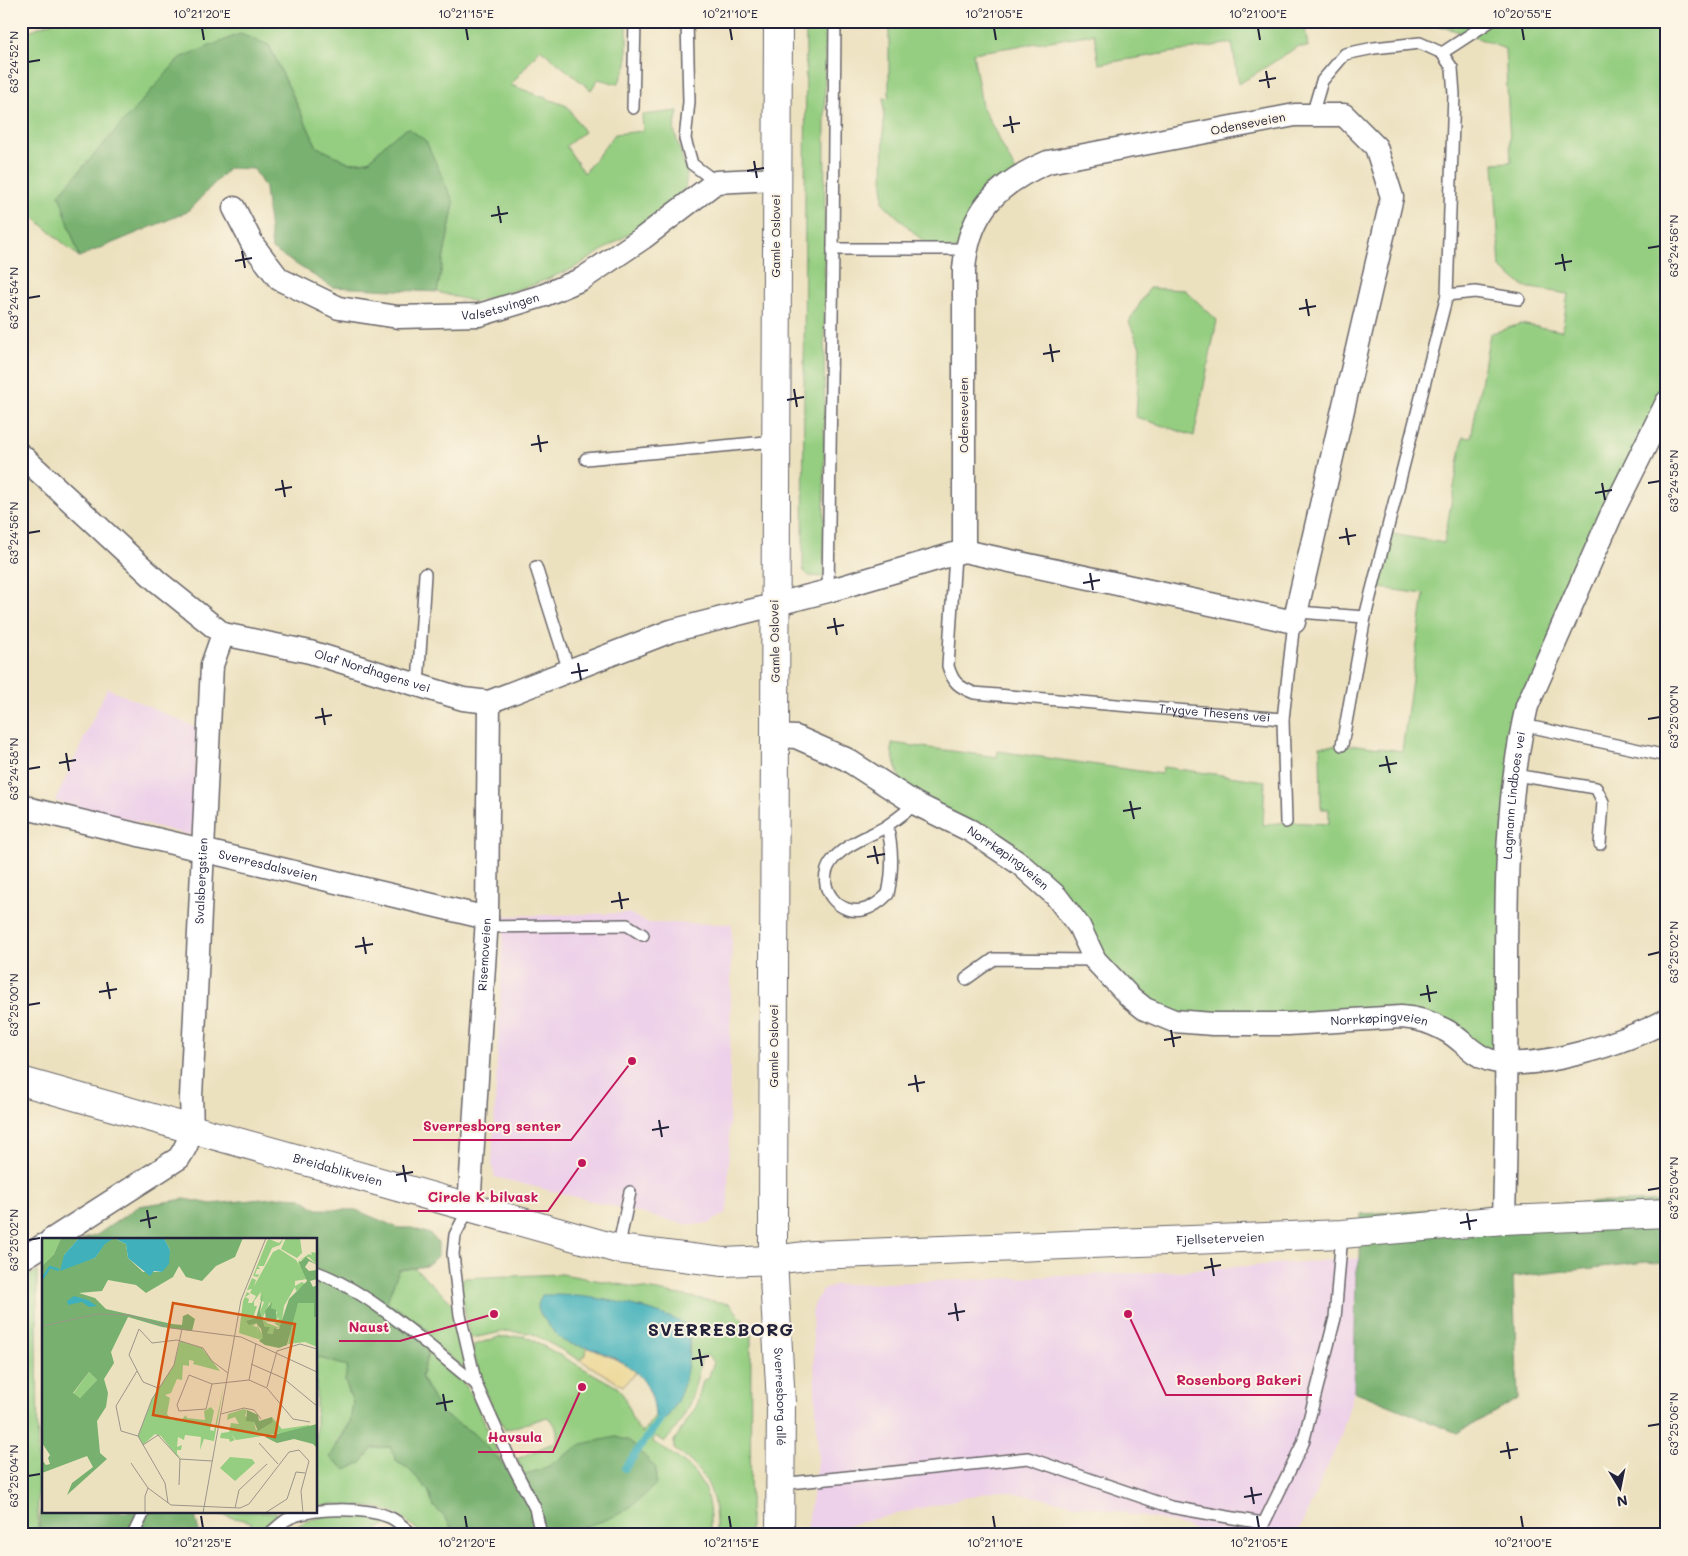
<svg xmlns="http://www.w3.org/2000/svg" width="1688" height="1556" font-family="Mali,sans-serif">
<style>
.built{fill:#edd0e9}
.green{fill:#95ce81;stroke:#5c785e}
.forest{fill:#78b16f;stroke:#4d6a55}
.sand{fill:#eeda9e;stroke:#887e6c}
.water{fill:#40b0ba;stroke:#31697a}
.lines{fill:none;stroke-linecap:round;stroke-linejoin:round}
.stream{stroke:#40b0ba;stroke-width:8}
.service-casing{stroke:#696569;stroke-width:14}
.minor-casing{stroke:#696569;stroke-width:25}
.tertiary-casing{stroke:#696569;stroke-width:30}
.service{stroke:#fff;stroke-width:11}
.minor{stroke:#fff;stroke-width:22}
.tertiary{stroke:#fff;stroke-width:28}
.ticks{fill:none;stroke:#22223b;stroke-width:2}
.labels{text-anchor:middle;stroke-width:4;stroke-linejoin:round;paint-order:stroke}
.street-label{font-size:12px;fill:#22223b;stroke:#fcf5e5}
.district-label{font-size:18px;font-weight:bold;letter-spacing:1px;fill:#22223b;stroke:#fcf5e5}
.inset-river{fill:none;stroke:#40b0ba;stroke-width:2.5}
.inset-road{fill:none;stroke:#9b958a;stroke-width:1}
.view{fill:#d45411;fill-opacity:0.15;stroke:#d45411;stroke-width:2.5}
.inset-edge{fill:none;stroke:#22223b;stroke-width:2.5}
.leader{fill:none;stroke:#c2185b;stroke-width:2}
.callout-dot{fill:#c2185b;stroke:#fcf5e5;stroke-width:2}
.callout-label{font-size:14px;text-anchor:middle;font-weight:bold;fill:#c2185b;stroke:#fcf5e5;stroke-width:4;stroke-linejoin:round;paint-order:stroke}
.neatline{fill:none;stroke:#22223b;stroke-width:2}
.ticks-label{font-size:12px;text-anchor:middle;fill:#22223b}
</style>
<rect width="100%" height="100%" fill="#fcf5e5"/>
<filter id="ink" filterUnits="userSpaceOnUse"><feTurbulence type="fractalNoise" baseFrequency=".02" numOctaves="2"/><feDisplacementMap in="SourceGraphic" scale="10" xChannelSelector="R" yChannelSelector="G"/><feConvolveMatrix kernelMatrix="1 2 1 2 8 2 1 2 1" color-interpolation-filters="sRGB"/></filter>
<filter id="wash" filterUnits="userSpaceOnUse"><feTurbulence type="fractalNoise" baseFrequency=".0096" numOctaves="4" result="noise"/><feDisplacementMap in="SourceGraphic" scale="20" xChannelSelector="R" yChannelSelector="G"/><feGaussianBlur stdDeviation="1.12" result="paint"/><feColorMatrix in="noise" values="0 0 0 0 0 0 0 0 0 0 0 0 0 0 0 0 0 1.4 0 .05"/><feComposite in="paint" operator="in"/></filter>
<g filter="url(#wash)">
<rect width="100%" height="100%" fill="#ece1bf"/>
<path class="built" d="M107,688L197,728L193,836L55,801Z
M628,913L649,923L732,924L728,1204L726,1213L708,1224H684L495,1177L492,1166L504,916Z
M1360,1258L1356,1276L1354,1391L1340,1439L1301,1526L1294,1535H1211L1167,1521L998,1490L806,1535L818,1457L812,1314L815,1301L822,1291L834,1285L1162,1272Z"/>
<path class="green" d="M55,21H627V65L618,84L598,79L591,90L540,49L511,85L567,106L584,132L566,146L584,173L615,134L643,131L642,115L678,111L674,130L687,174L685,189L637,229L574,268L533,285L475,302L437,292L454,203L389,140L369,161L350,163L317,147L269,45L60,194L79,257L21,206V34Z
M806,21H825L824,577L809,576L803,570Z
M889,21H1304L1308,47H1297L1239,84L1232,43L1099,64L1094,34L973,53L982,106L1018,176L965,249H931L883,203L884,98L889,97Z
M1436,21H1667V402L1527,706L1507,1062L1420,1019L1188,1016L1130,997L1020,864L905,796L892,753V743L997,757L998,751L1161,774L1163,767L1265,781L1263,825L1286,822L1329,824V809H1321L1320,746L1357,745L1402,751L1424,594L1373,587L1386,533L1444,543L1463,437L1471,438L1490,334L1520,324L1562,331L1568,294L1525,287L1500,268L1494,163L1511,162L1505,49L1470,35L1436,25Z
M1149,288L1185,290L1217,320L1194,436L1136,417L1140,347L1129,322Z
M415,1268L454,1305L466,1368H464L380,1302L399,1270Z
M37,1272L38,1535H21V1278Z
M562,1274L730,1304L751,1330L750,1535H716C717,1492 708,1472 674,1449V1441L696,1407L703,1380L708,1379L714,1362L708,1356H702C695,1389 689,1418 664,1442L655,1436L653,1442C696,1469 712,1480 710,1535H548L546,1519L517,1459L557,1441C558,1431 556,1422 547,1417L505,1430L483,1388L473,1350L474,1345L499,1337L525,1336L617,1387C630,1399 628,1421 642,1433L655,1416L666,1419L684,1384L690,1345L688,1325L641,1307L538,1305L541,1315L563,1340L587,1347L586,1355L580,1360L531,1333L507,1331L472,1338L469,1335L461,1289L463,1278Z
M429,1351L459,1377L474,1398L502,1464L473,1433L441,1413L421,1377Z
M316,1357L348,1366L345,1381L353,1402L350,1423L336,1444L361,1463L373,1448L390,1447L397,1462L408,1468L428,1490L434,1507L444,1516L456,1535H424L399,1515L378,1508L333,1504L316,1507Z
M210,1512H276L279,1520L261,1535H249L251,1522Z
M328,1515L366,1516L390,1524L381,1527L372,1535H279L307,1521Z"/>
<path class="forest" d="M240,34L269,45L317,147L350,163L369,161L389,140L408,128L426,141L454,203L437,292L332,287L272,249L265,188L254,169L229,168L187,212L79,257L59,194L180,58Z
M283,1197L301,1198L317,1209L356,1210L398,1228H412L430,1234L438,1242V1256L426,1266L399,1270L387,1301L427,1329L431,1343L421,1377L441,1413L473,1433L517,1478L549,1466L582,1444L616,1437L630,1441L656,1468V1484C628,1512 616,1519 577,1528C565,1530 555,1529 543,1535H456L444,1516L434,1507L428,1490L408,1468L397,1462L390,1447L373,1448L361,1463L346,1470L330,1457L350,1423L353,1403L345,1381L347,1366L316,1357V1240H81L97,1235L139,1206L185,1199L211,1204Z
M1667,1201V1264L1646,1262L1513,1277L1518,1399L1457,1433L1354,1391L1356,1276L1360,1258L1361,1214L1522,1204Z
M44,1493V1512H194L200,1535H40L39,1525Z"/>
<path class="sand" d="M587,1347L624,1363L636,1372L623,1386L580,1360L586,1355Z"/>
<path class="water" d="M542,1295C591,1294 643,1304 688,1325C691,1360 687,1391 666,1419L655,1416C653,1378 629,1362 595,1350C586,1346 571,1346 562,1340C556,1335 538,1314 538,1306C538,1303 541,1298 542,1295Z"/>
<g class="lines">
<path class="stream" d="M625,1468L661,1418"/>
</g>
</g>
<g filter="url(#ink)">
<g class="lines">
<g class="service-casing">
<g id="service">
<path d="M687,21L689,102L685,139L692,164L716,182"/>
<path d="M835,21L833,249H965"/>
<path d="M1442,53L1491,21"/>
<path d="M633,108L635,21"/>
<path d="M1447,295L1475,292L1519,299"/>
<path d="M586,459L775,441"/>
<path id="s1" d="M955,555L948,666C953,683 959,687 974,693L1283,719L1294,622"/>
<path d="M536,567L569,671"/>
<path d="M828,591L833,249"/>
<path d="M1298,612L1365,617L1447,295L1454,94L1452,68L1442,53L1420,43L1374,48L1345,54L1322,81L1312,115"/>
<path d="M418,685L425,574"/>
<path d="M1283,719L1286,822"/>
<path d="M1523,725L1667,756"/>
<path d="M1342,745L1365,617"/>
<path d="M1515,775L1596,788L1603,802L1600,844"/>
<path d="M887,826C893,849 893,871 888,894C882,900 875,906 866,909C839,918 814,886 831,862C843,845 868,837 885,827C896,820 906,811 916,804"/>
<path d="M486,927L627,925L643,935"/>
<path d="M966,979L994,959L1095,960"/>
<path d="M469,1208L455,1235L453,1254L460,1315L476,1384L512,1464L535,1508L541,1535"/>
<path d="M618,1249L630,1192"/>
<path d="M316,1272C368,1290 432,1349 476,1384"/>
<path d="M780,1484L1028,1458L1171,1507L1262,1523"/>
<path d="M133,1535L144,1512"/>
<path d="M268,1535C274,1530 280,1524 286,1520C309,1507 364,1507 389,1517C397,1520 406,1529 413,1535"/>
<path d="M1258,1535L1303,1443L1335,1318L1342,1234"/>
</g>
</g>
<g class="minor-casing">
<g id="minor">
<path id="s2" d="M234,208L253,245L279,279L339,308L398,317L479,315L542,296L582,279L643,238L716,182L776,179"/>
<path id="s3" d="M21,455L157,581L223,634L310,652L463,699L489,702L671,631L828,591L964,551L1294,622L1392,197L1376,147L1344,115H1295L1048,162C996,184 969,212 964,269V551"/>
<path id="s4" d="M776,736L796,737L846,759L916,804L971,831L1020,864L1056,896L1079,926L1095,960L1130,997L1145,1009L1174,1021L1213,1024H1288L1401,1017C1417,1018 1431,1022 1445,1030C1461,1038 1471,1054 1489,1060C1534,1073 1627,1042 1667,1020"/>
<path id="s5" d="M21,804L30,809L487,918"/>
<path id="s6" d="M469,1208L487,918L489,702"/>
<path id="s7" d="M1504,1220C1506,1144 1507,1068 1506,993C1506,897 1505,800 1527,706L1613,511L1667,402"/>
<path id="s8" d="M51,1240L179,1158C194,1136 192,1122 191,1097L212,665L223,634"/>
<path d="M21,1259L44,1245"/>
</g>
</g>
<g class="tertiary-casing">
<g id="tertiary">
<path id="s9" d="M778,21L773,1210V1260L781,1403L780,1535"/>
<path id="s10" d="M21,1081L618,1249L723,1262L773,1260L814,1255L1342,1234L1504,1220L1667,1213"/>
</g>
</g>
<use href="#service" class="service"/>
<use href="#minor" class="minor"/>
<use href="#tertiary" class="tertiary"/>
</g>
</g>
<path class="ticks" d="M202,28L204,40M466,28L468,40M730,28L732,40M994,28L996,40M1258,28L1260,40M1522,28L1524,40M28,62L40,60M1266,71L1269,88M1259,81L1276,78M1010,116L1013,133M1003,126L1020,123M754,161L757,178M747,171L764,168M498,206L501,223M491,216L508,213M1648,248L1660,246M242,251L245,268M1562,254L1565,271M235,261L252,258M1555,264L1572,261M28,298L40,296M1306,299L1309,316M1299,309L1316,306M1050,344L1053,362M1043,354L1060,351M794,389L797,407M787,400L804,397M538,435L541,452M531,445L548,442M282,480L285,497M1602,483L1605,500M1648,483L1660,481M275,490L292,487M1595,493L1612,490M1346,528L1349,545M28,533L40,531M1339,538L1356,535M1090,573L1093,590M1083,583L1100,580M834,618L837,635M827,628L844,625M578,663L581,680M571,673L588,670M322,708L325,725M315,718L332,715M1648,719L1660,717M66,753L69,771M1386,756L1390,773M59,763L76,760M1379,766L1397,763M28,769L40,767M1130,801L1134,819M1123,811L1141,808M874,846L878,864M867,857L885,854M619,892L622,909M611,902L629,899M363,937L366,954M355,947L373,944M1648,955L1660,952M107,982L110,999M1427,985L1430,1002M99,992L117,989M1420,995L1437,992M28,1005L40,1003M1171,1030L1174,1047M1164,1040L1181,1037M915,1075L918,1092M908,1085L925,1082M659,1120L662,1137M652,1130L669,1127M403,1165L406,1182M396,1175L413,1172M1648,1190L1660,1188M147,1210L150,1228M1467,1213L1470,1230M140,1221L157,1217M1460,1223L1477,1220M28,1240L40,1238M1211,1258L1214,1276M1204,1268L1221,1265M955,1303L958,1321M948,1314L965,1311M699,1349L702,1366M692,1359L709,1356M443,1394L446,1411M436,1404L453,1401M1648,1426L1660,1424M1507,1442L1510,1459M1500,1452L1518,1449M28,1476L40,1474M1251,1487L1254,1504M1244,1497L1262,1494M201,1516L203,1528M465,1516L467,1528M729,1516L731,1528M993,1516L995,1528M1257,1516L1259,1528M1521,1516L1523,1528"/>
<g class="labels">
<g class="street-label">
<text transform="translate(1248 124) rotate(-11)" y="4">Odenseveien</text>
<text transform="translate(776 236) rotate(-90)" y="4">Gamle Oslovei</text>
<text dy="4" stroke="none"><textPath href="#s2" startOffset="314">Valsetsvingen</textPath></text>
<text transform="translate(964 415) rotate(-90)" y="4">Odenseveien</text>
<text transform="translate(775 641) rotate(-91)" y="4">Gamle Oslovei</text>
<text dy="4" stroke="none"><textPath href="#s3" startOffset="424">Olaf Nordhagens vei</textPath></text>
<text dy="4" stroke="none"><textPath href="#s1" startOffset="392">Trygve Thesens vei</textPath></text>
<text dy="4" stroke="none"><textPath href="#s7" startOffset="425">Lagmann Lindboes vei</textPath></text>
<text dy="4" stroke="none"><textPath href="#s4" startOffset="265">Norrkøpingveien</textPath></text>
<text dy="4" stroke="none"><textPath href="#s5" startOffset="255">Sverresdalsveien</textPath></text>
<text dy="4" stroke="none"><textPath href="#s8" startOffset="432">Svalsbergstien</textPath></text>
<text dy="4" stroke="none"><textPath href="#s6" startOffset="254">Risemoveien</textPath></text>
<text dy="4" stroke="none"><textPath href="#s4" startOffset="709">Norrkøpingveien</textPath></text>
<text transform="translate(774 1046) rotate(-90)" y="4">Gamle Oslovei</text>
<text dy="4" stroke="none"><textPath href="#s10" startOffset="329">Breidablikveien</textPath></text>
<text dy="4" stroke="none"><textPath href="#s10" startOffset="1224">Fjellseterveien</textPath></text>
<text dy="4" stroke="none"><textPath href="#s9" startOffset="1376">Sverresborg allé</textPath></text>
</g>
<g class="district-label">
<text x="721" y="1336">SVERRESBORG</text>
</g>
</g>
<g transform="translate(42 1238)">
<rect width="275" height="275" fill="#ece1bf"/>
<path d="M0,0H19L12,16L0,28ZM242,0L238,7L230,10L222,28H216L218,31H215L213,37L217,36L216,39L211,38L225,3L227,1L237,5ZM244,0H258L260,15L255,20L239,11ZM237,11L254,22L259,30L256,24L258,22L267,16L270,17L269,14L275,15V27L267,19L258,22L265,41L253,43V48L260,44L264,47L254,53L253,49L242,68L239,90L232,85L236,83L237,79L232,84L224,83H232L235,74L229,70L228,64L221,79L220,73L221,80L225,85L238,90H233L231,96L225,95L218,74L222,64L218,62L219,54L212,63V68H215L212,77L214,86L211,88L215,89L216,96L215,86L222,100L219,102L197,95L201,63L205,54L208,56L203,59L207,61L206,65H210L214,58L208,55L210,51L205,52L210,40L214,42L212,48L231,14ZM260,62L273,63L275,109L263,104L246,106L254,64ZM138,103L160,110L178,133L151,126L152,123L147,122V128L141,127L140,142L135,141L129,155L123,157L128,160L125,176L130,182H139L144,177L145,180L163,182L162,173L169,169L172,173L168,192L172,193L182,147L172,203L162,201L158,212L159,199L143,197L142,202L136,199L135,209L140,207L139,212H135V216L139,220L134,217L119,198L113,196L101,207L96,198L110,161L132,127ZM47,134L55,142L38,160L31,156ZM202,171L205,172L203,178L212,184L214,192L231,184L230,179L240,191L267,187V191L194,202L189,196L193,202L188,204L187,201L178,200L179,195L187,194L189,185L197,186L193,179L185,182L186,176ZM188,219L210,221L213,225L193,243L178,230Z" fill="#95ce81"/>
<path d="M19,0H37L22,17L25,29L53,20L63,5L72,0L84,6L86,20L101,34H120L128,12L122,0H201L193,19L174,28L160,43L144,39L137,28L131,39L104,55L94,47L66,42L60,53L37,55L53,60L64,71L130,86L140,87L141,78L146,76L153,81L150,93L120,89L86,79L69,114L72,125L62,141L66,155L64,169L55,183L58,215L65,221L25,257L30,245L51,229L45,218L0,235V222L4,227L8,226L6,220L8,217L0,205V28L12,16ZM47,134L55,142L38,160L31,155ZM264,19L275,27L267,23L263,29L267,33L275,32V41L268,43L271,49L275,47V79H272V65H256L245,107L237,110L223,107L217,103L221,100L219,91L214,85L207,87L204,83L214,80L221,56L218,74L223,89H228L225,95L231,96L232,90L237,91L247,61L265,43L257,25ZM230,64L229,70L234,72V81L233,84L224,83L223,73ZM205,172L216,177L217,183L230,179L231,184L216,193L212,184L204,183ZM275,186V210L271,206L252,201L235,205L223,199Z" fill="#78b16f" fill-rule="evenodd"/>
<path d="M37,0H122L128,12L127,26L120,34L112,33L108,38L86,20L84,6L72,0L63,6L53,20L18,33L22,17ZM32,58L46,62L55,68L47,69L40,64L26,67L25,63Z" fill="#40b0ba"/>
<path class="inset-river" d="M0,41L8,29L17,32"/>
<path class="inset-road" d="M0,88L56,76L88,77L129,90L199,99L275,134M209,126L241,140L275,168M95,133L74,168L79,193L96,198M207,142L214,105M170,146L164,171L137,173L135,167L147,137L170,146L207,142L225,150L251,181L268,184M225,149L235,113L258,106L275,111M116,150L101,144L87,117L97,91L110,105L135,102L161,110L170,123L186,135M179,176L202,170L212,172L219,181M217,205L236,226M101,207L116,197L138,221L170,223M89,225L106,250L129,267L198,270L207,266L247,214L257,212L267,223L259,253L261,275M137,247L138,221M126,265L123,245L96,198L110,161L132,127L140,91M193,270L197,252L225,226M103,275V258L106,250M161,275L199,62L224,0M223,275L245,261L254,234L263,235"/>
<path class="view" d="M131,65L253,86L233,199L111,177Z"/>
<rect width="275" height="275" class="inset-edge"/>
</g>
<path class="leader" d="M632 1061L571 1140H413M582 1163L548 1211H418M494 1314L400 1341H339M1128 1314L1166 1395H1312M582 1387L553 1452H478"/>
<g class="callout-dot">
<circle cx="632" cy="1061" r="5"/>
<circle cx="582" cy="1163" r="5"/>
<circle cx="494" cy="1314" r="5"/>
<circle cx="1128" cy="1314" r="5"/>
<circle cx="582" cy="1387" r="5"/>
</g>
<g class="callout-label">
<text x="492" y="1131">Sverresborg senter</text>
<text x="483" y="1202">Circle K bilvask</text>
<text x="369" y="1332">Naust</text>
<text x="1239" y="1385">Rosenborg Bakeri</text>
<text x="515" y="1442">Havsula</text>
</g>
<rect width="1688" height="1556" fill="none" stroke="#fcf5e5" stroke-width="55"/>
<g transform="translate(1620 1488) rotate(170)" stroke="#fcf5e5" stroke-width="4" paint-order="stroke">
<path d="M0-4L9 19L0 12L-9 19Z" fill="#22223b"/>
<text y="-8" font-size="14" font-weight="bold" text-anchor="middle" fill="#22223b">N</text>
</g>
<rect x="28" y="28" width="1632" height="1500" class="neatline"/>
<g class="ticks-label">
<text x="202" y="18">10°21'20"E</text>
<text x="466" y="18">10°21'15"E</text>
<text x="730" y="18">10°21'10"E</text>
<text x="994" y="18">10°21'05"E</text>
<text x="1258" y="18">10°21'00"E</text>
<text x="1522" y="18">10°20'55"E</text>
<text transform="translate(14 62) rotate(-90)" y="4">63°24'52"N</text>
<text transform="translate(1674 246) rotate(-90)" y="4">63°24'56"N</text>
<text transform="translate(14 298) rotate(-90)" y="4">63°24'54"N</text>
<text transform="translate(1674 481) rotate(-90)" y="4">63°24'58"N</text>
<text transform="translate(14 533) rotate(-90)" y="4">63°24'56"N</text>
<text transform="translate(1674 717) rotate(-90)" y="4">63°25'00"N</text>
<text transform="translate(14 769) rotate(-90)" y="4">63°24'58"N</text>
<text transform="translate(1674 952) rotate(-90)" y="4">63°25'02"N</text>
<text transform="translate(14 1005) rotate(-90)" y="4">63°25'00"N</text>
<text transform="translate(1674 1188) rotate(-90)" y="4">63°25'04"N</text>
<text transform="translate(14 1240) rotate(-90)" y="4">63°25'02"N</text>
<text transform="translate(1674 1424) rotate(-90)" y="4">63°25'06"N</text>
<text transform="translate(14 1476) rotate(-90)" y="4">63°25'04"N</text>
<text x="203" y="1547">10°21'25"E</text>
<text x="467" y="1547">10°21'20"E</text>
<text x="731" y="1547">10°21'15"E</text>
<text x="995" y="1547">10°21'10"E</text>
<text x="1259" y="1547">10°21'05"E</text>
<text x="1523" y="1547">10°21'00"E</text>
</g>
</svg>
